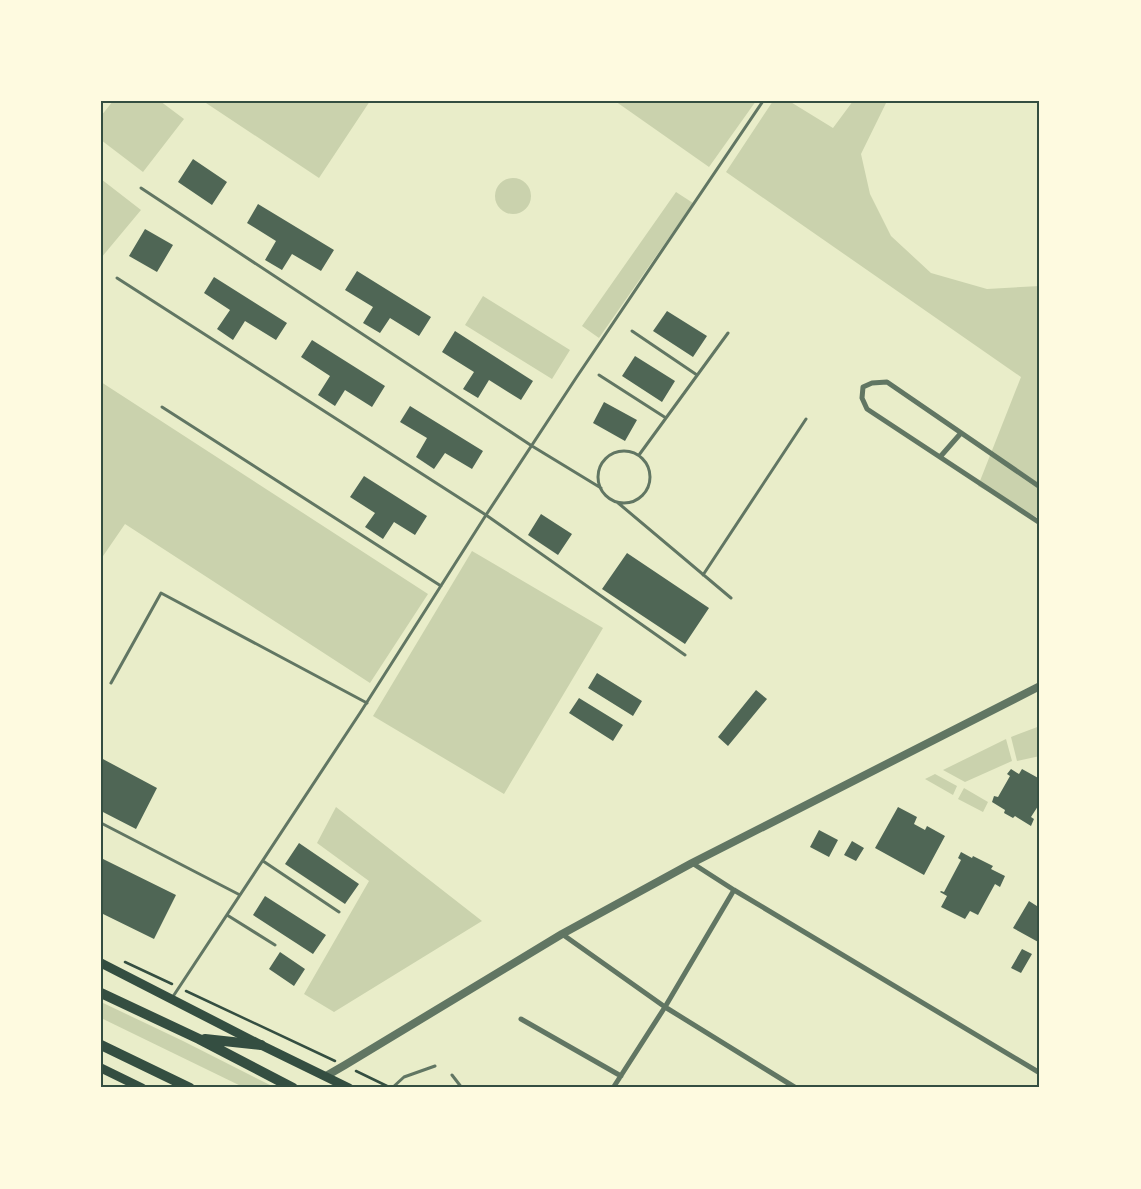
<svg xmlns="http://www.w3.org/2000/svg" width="1141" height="1189" font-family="'Golos Text',sans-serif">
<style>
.green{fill:#cad2ad}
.building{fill:#4f6655}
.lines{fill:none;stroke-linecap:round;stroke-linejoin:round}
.path{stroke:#344e41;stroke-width:2.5}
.service{stroke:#617663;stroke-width:3}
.minor{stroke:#617663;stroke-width:5}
.tertiary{stroke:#617663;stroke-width:8}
.secondary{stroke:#344e41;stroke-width:9}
.trunk{stroke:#344e41;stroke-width:10}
.neatline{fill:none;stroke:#344e41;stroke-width:2}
</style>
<rect width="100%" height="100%" fill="#e9edc9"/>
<path class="green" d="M113,101H160L184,119L143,172L101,140V116Z
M203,101H370L319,178Z
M615,101H756L709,167Z
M773,101H789L833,128L853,101H887L861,154L870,194L891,236L931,273L987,289L1040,286V519L978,486L1021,377L726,172Z
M495 196a18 18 0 1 1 36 0a18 18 0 1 1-36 0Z
M101,179L141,210L101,258Z
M676,192L693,203L599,338L582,326Z
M483,296L570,350L552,379L465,325Z
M101,382L428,594L370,683L125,524L101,559Z
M472,551L603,628L504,794L373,716Z
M1040,726V756L1017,761L1011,737Z
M1006,739L1012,761L965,782L943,770Z
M935,774L957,786L953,795L925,779Z
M964,788L988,802L983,812L958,799Z
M336,807L482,921L334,1012L304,994L369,881L317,843Z
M101,1002L183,1041L276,1088H245L101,1018Z"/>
<path class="building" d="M193,159L227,182L212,205L178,182Z
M258,204L334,250L321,271L292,254L282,270L265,260L276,241L247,223Z
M145,229L173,245L157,272L129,256Z
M357,271L431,317L419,336L390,318L380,333L363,323L373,307L345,290Z
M214,277L287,323L276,340L245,321L233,340L217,329L230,310L204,293Z
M667,311L707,336L693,357L653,331Z
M455,331L533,381L521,400L489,380L478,398L463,389L474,372L442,352Z
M312,340L385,386L372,407L345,390L335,406L318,395L330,376L301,357Z
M635,356L675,381L662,402L622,376Z
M604,402L637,420L625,441L593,423Z
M410,406L483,451L472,469L445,453L434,469L416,457L427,438L400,422Z
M364,476L427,516L415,535L394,522L383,539L365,527L375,513L350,497Z
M541,514L572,534L558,555L528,535Z
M627,553L709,608L685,644L602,589Z
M597,673L642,701L633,716L588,688Z
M756,690L767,699L728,746L718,737Z
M579,698L623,725L613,741L569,713Z
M101,758L157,788L136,829L101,811Z
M1011,769L1019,774L1022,769L1040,779V803L1031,817L1034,819L1031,826L1015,816L1013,818L1004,813L1005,810L992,802L994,796L998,797L1010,776L1007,774Z
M898,807L917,817L914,824L925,830L927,826L945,836L924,875L875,848Z
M819,830L838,840L829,857L810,847Z
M852,841L864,848L856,861L844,855Z
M299,843L359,884L345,904L285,864Z
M961,852L972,858L973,856L993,866L991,869L1005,876L1000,887L995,884L978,915L970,911L965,919L941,907L947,896L940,892L941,891L944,892L961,860L958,858Z
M101,858L176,895L154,939L101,913Z
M265,896L326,935L313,954L253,915Z
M1029,901L1040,908V943L1013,928Z
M1022,949L1032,954L1021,973L1011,968Z
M280,952L305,969L294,986L269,969Z"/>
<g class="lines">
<path class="path" d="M125,962L172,984
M186,991L335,1061
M356,1071L387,1086"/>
<path class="service" d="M141,188L532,446L601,488
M117,278L486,515L685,655
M632,331L697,375
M599,375L666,418
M162,407L441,586
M598 477a26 26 0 1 1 52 0a26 26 0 1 1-52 0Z
M639,455L728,333
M617,502L731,598
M703,575L806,419
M111,683L161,593L367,703
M101,823L240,895
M263,861L339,912
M227,915L275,945
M172,998L360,713L486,515L576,378L763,101
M452,1075L462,1088
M392,1088L404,1077L435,1066"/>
<path class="minor" d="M940,457L961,433
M1040,487L887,382L872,383L863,387L862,398L867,409L1040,523
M692,863L734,890L1040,1073
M562,934L665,1007L796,1088
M521,1019L621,1076
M613,1088L665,1007L734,890"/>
<path class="tertiary" d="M326,1076L345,1065L562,934L692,863L1040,686"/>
<path class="secondary" d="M101,963L261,1045L349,1088
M101,1068L142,1088"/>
<path class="trunk" d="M101,993L199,1039L293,1088
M205,1039L261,1045
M101,1045L190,1088"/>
</g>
<rect width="1141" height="1189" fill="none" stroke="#fefae0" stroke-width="205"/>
<rect x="102" y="102" width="936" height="984" class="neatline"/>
</svg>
